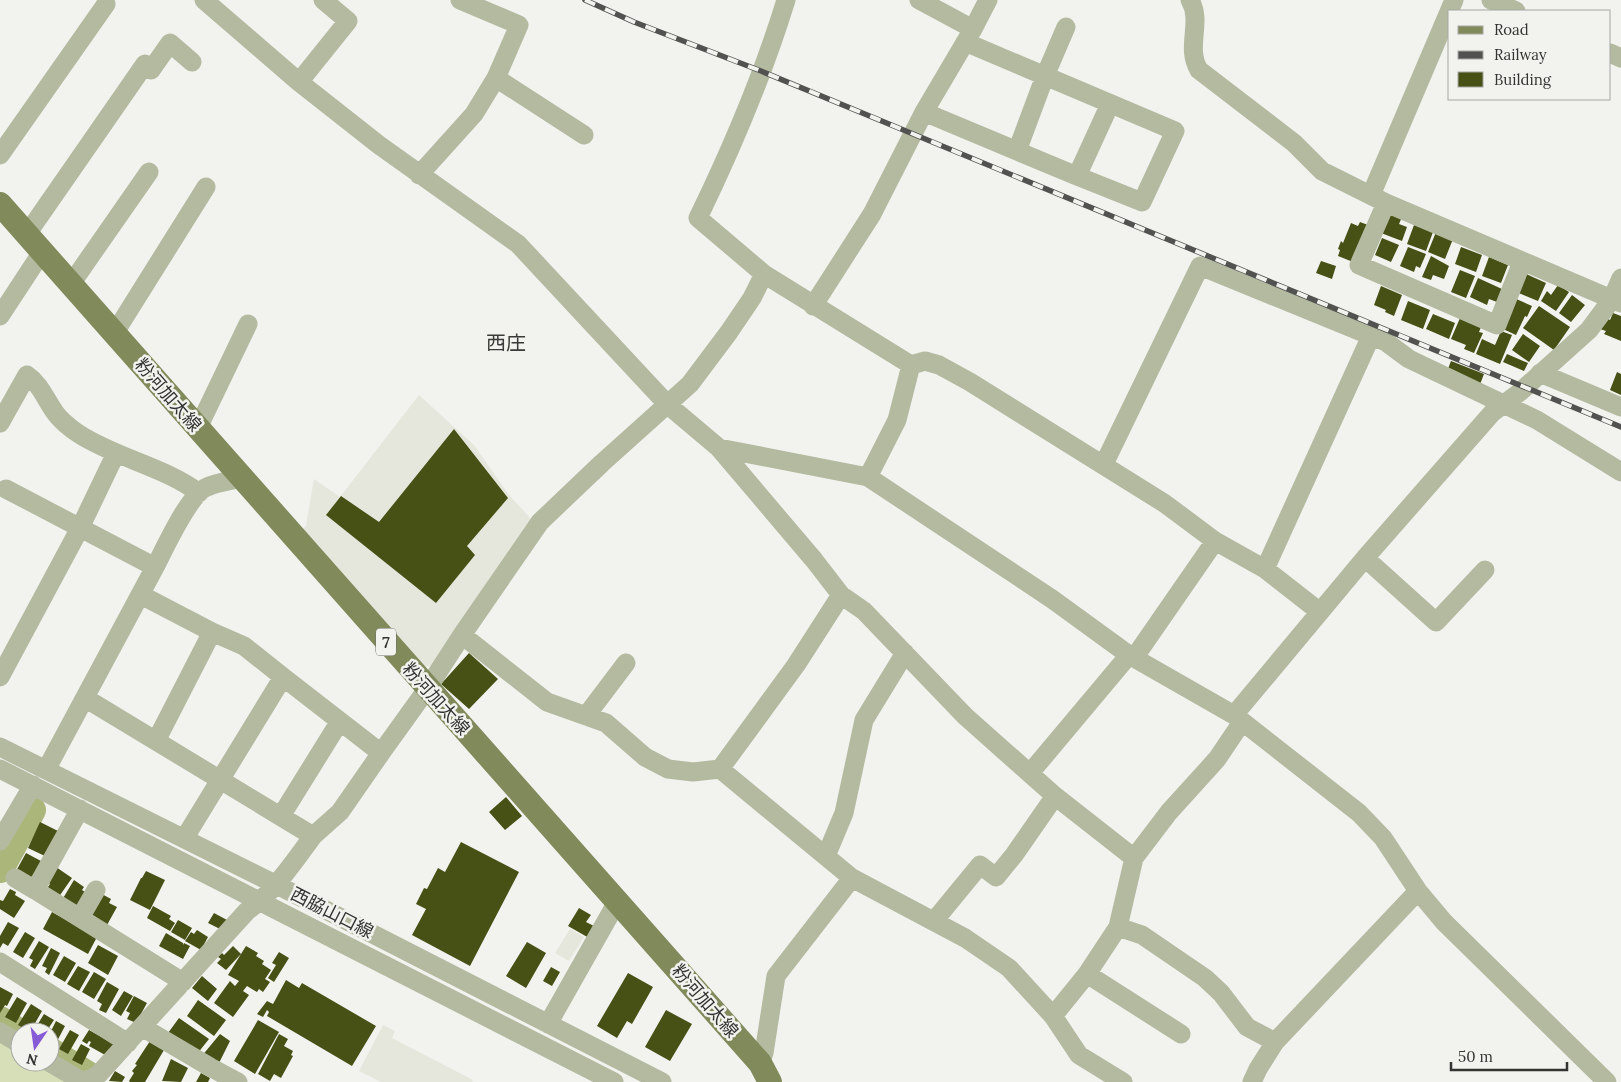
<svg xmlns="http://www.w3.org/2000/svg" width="1621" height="1082" font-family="Lora,'Noto Sans JP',serif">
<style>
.built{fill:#e5e7dc}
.green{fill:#d7dfb8}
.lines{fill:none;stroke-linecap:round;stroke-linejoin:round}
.river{stroke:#abb67b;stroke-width:28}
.building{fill:#475015}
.minor{stroke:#b4baa0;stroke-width:19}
.major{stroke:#818a5a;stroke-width:24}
.rail-casing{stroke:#525350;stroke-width:5.5}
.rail{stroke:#f2f3ef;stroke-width:4;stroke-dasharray:11;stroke-linecap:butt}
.labels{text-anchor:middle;stroke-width:5;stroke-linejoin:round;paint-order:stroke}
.shield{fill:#f2f3ef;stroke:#6d6e6b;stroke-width:1}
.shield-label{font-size:16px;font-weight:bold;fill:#343533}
.street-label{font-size:18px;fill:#343533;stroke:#f2f3ef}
.quarter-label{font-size:20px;fill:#3a3b38;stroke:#f2f3ef}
</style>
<rect width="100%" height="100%" fill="#f2f3ef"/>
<path class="built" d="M419,395L474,445L509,495L533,521L437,665L424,667L301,530L306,526L314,479L340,497Z
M570,929L584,937L569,961L555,953Z
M383,1025L395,1031L392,1038L473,1080L472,1082H381L359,1071Z"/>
<path class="green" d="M0,1041L20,1054V1062H34L67,1082H0Z"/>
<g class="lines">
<path class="river" d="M0,869L32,810
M0,1020L20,1033
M50,1051L91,1077"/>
</g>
<path class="building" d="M1390,212L1402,217L1399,224L1407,227L1402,241L1381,233Z
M1360,222L1368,225L1353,262L1338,256L1340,250L1338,249L1341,241L1343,243L1351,223L1358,226Z
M1414,225L1433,232L1426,251L1407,244Z
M1436,232L1453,239L1445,259L1428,252Z
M1382,238L1399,245L1391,262L1375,255Z
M1408,247L1426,254L1420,268L1416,266L1414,272L1400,266Z
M1461,247L1482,255L1476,272L1455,264Z
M1431,256L1449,266L1444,279L1433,275L1431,280L1422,277Z
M1489,257L1508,265L1501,283L1482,276Z
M1321,261L1336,266L1332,279L1316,273Z
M1460,270L1475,276L1466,298L1451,292Z
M1524,273L1546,283L1538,301L1516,292Z
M1478,278L1502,289L1497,302L1489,299L1487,305L1470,297Z
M1558,285L1569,292L1556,311L1541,301L1547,291L1551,295Z
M1381,286L1402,295L1394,316L1385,312L1386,310L1374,305Z
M1572,295L1585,305L1571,322L1559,313Z
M1514,298L1532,306L1527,317L1525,316L1516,335L1503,329Z
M1408,301L1430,310L1423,329L1401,320Z
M1539,306L1570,327L1554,350L1523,328Z
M1613,313L1621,316V341L1604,334L1606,331L1600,329L1605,317L1610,320Z
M1433,314L1455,323L1449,339L1426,329Z
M1460,318L1481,327L1479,332L1483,333L1474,353L1464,349L1466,345L1451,339Z
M1501,331L1512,335L1500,364L1476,354L1482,339L1495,345Z
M1523,334L1540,346L1529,362L1512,350Z
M1507,354L1528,363L1524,371L1503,362Z
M1451,361L1484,374L1479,387L1446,374Z
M1617,372L1621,374V395L1610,390Z
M454,429L508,498L467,546L475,555L436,603L326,515L341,496L379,522Z
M469,653L498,679L469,709L441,684Z
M506,797L522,816L505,830L489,812Z
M40,822L58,831L47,857L28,848Z
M461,842L519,872L470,966L412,935L426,909L416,904L424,888L427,889L438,868L445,872Z
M26,853L41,861L39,872L28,879L15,873Z
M56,867L72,878L58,898L46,890L50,884L46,881Z
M146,871L165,880L150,910L130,900L141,878H142Z
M74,880L84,887L82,890L88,894L78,911L62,900Z
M10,889L16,892L15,895L25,901L14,918L0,909V900L3,901Z
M100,893L111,899L109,903L117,907L107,925L89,915Z
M153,906L171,916L169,919L175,923L170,931L147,918Z
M579,908L591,915L586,922L596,927L589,938L568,926Z
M52,912L97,937L88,954L43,929Z
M214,913L227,920L222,930L208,923Z
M178,920L192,928L185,940L171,932Z
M8,922L19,928L8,946L3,943L0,948V936Z
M197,930L208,937L201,950L185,941L191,932L194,934Z
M25,932L35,938L23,958L13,952Z
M166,933L183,943V945L184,943L190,946L183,959L159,946Z
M39,941L49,947L35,969L30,966L33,960L29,958Z
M527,942L546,953L526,988L506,976Z
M98,945L118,956L108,975L88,963Z
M233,946L241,954L246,946L258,953L256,956L264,961L262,964L271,970L265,979L270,982L263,992L259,989L257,992L247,986L243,991L249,995L233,1017L214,1003L230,981L235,986L239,981L228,975L241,954L226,970L217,963L221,959L218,957L222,953L224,955Z
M51,948L60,953L49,975L45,972L47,968L42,966Z
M279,952L289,958L274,982L268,978L276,965L272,963Z
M64,956L76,963L65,982L53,975Z
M78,966L90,972L79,991L67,984Z
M551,967L560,972L552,986L543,981Z
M94,972L106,979L94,999L82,992Z
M628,973L653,987L632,1024L627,1021L617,1038L597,1026Z
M202,976L217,989L208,1001L192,988Z
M286,980L299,988L302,983L376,1026L352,1066L267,1016L269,1012L267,1010L263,1017L257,1014L267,1001L273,1004Z
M107,982L119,989L106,1013L99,1010L102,1004L97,1001Z
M0,987L13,994L7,1006L5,1005L0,1013Z
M124,991L133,996L121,1016L112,1010Z
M134,996L147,1003L136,1023L127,1019L130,1013L126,1011Z
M17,997L27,1003L16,1023L5,1017Z
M198,1000L226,1020L214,1036L187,1016Z
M31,1004L42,1011L30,1032L18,1025Z
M666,1010L692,1024L670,1061L645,1047Z
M44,1014L54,1020L46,1032H33Z
M179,1018L209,1039L197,1054L168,1033Z
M258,1020L279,1032L255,1074L234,1061Z
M56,1021L65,1026L54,1047L50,1045V1033Z
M70,1030L79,1035L68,1054L59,1049Z
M89,1030L114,1044L107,1056L89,1046L91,1042L89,1041L87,1044L82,1041Z
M220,1034L230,1041L218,1065L201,1057Z
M279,1034L288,1039L284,1046L293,1051L291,1055L293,1056L281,1078L274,1074L270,1081L258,1074Z
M150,1041L164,1050L145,1082H130L129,1081L134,1073L132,1071L137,1065L135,1064Z
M81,1044L90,1049L82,1065L72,1060Z
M171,1059L188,1068L181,1082L162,1081Z
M115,1071L125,1077L122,1082L109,1081Z
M201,1073L210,1078L208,1082H196Z"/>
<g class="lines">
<path class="minor" d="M204,0L299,82L379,145L518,244L668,405L719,448L814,560L841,595L864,611L965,716L1055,796L1134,858
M460,0L519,25L496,78L584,135
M786,0C763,75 732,148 698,218L764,274L911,365L925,361L939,365L970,382L1164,503L1215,541L1265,569L1320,612
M919,0L973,29
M1190,0C1203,22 1185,47 1199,70L1294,143L1322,171L1386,203L1621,303
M1491,0L1516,11
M965,42L1175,131L1142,202L1077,176
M1610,53L1621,58
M299,82L348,21L323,0
M924,112L1017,151L1045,76L1066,27
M1017,151L1077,176L1110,104
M0,155L106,4
M419,175L474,114L496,78
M1371,195L1454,0
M1386,203L1359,265L1497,325L1522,262
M27,234L145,64L151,70L170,43L192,62
M71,284L149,172
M813,306L872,214L924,112L973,29L988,0
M0,316L42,252
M114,334L206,187
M1540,373L1621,407
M0,423L27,375C40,384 45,398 54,411C59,419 71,429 79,434C116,458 165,467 199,493
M198,428L248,324
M719,448L868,477L897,420L911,365
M1104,464L1200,266L1386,342L1409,359L1537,420L1621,472
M868,477L1052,599L1129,655L1234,715L1359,813L1383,838L1418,891L1444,922L1607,1082
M6,489L155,567L46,770
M1365,558L1436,622L1485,570
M155,567C165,548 189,494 207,487C218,482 230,481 241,478
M1265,569L1371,336
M141,595L212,632L156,741
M462,635L547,702L606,723L645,757L668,769L693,772L720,769L852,878L965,938L1009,968L1053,1016L1079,1055L1123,1082
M1134,658L1215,541
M0,677L80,528L116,453
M283,677L381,753L427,689L462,635L540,522L602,463L690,384L729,332L752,298L764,274
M85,698L313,836L340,812L381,753
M1234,715L1365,558L1492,413L1520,392L1589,330L1612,299L1621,278
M586,716L626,663
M0,747L277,885L662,1082
M0,769L614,1082
M720,769L796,665L841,595
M1030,773L1129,655
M80,809L35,890L183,982
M281,816L340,721
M184,839L283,677L244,646L212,632
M0,841L33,785
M826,856L844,813L864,720L905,653
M15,878L35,890
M80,918L96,890
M934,921L980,865L996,877L1014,855L1055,796
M1118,927L1142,935L1205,978L1221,993L1247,1027L1275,1042
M0,962L128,1043
M1087,974L1181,1034
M1053,1016L1087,974L1118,927L1134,858L1169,812L1217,759L1242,722
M548,1024L617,902
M142,1027L210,1067L238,1082
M0,1032L20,1044
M49,1062L83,1082
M760,1063L764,1053L776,976L852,878
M83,1082L98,1075L247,911C275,891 293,863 313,836
M1252,1082L1258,1069L1275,1042L1418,891"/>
<path class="major" d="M0,204L760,1063L770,1082"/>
<g class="rail-casing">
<path id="rail" d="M585,0L634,22L761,71L1621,427"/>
</g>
<use href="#rail" class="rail"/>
</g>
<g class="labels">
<rect class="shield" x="376" y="628.5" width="20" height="27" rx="4"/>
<g class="shield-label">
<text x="386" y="648">7</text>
</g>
<g class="street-label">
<text transform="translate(168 395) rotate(49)" y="6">粉河加太線</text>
<text transform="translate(436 699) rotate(48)" y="6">粉河加太線</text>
<text transform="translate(332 913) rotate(27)" y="6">西脇山口線</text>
<text transform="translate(705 1001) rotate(49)" y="6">粉河加太線</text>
</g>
<g class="quarter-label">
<text x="506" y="350">西庄</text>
</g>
</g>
<rect x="1448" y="10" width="162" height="90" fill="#f2f3ef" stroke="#a6a7a4"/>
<rect x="1458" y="26" width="25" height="8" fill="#818a5a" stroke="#a6a7a4"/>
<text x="1494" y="35" font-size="15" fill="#343533">Road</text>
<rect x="1458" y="51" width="25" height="8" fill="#525350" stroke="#a6a7a4"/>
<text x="1494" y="60" font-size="15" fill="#343533">Railway</text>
<rect x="1458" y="72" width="25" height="15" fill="#475015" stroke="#a6a7a4"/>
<text x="1494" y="85" font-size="15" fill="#343533">Building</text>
<g transform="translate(35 1047) rotate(193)"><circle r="24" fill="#f2f3ef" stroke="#a6a7a4"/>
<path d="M0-4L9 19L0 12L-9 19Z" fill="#875bd5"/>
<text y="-8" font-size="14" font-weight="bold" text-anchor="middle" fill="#343533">N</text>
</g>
<path d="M1451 1062v8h116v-8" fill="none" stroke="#343533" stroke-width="2.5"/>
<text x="1458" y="1062" font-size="15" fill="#343533" stroke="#f2f3ef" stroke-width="4" paint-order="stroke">50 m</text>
</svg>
